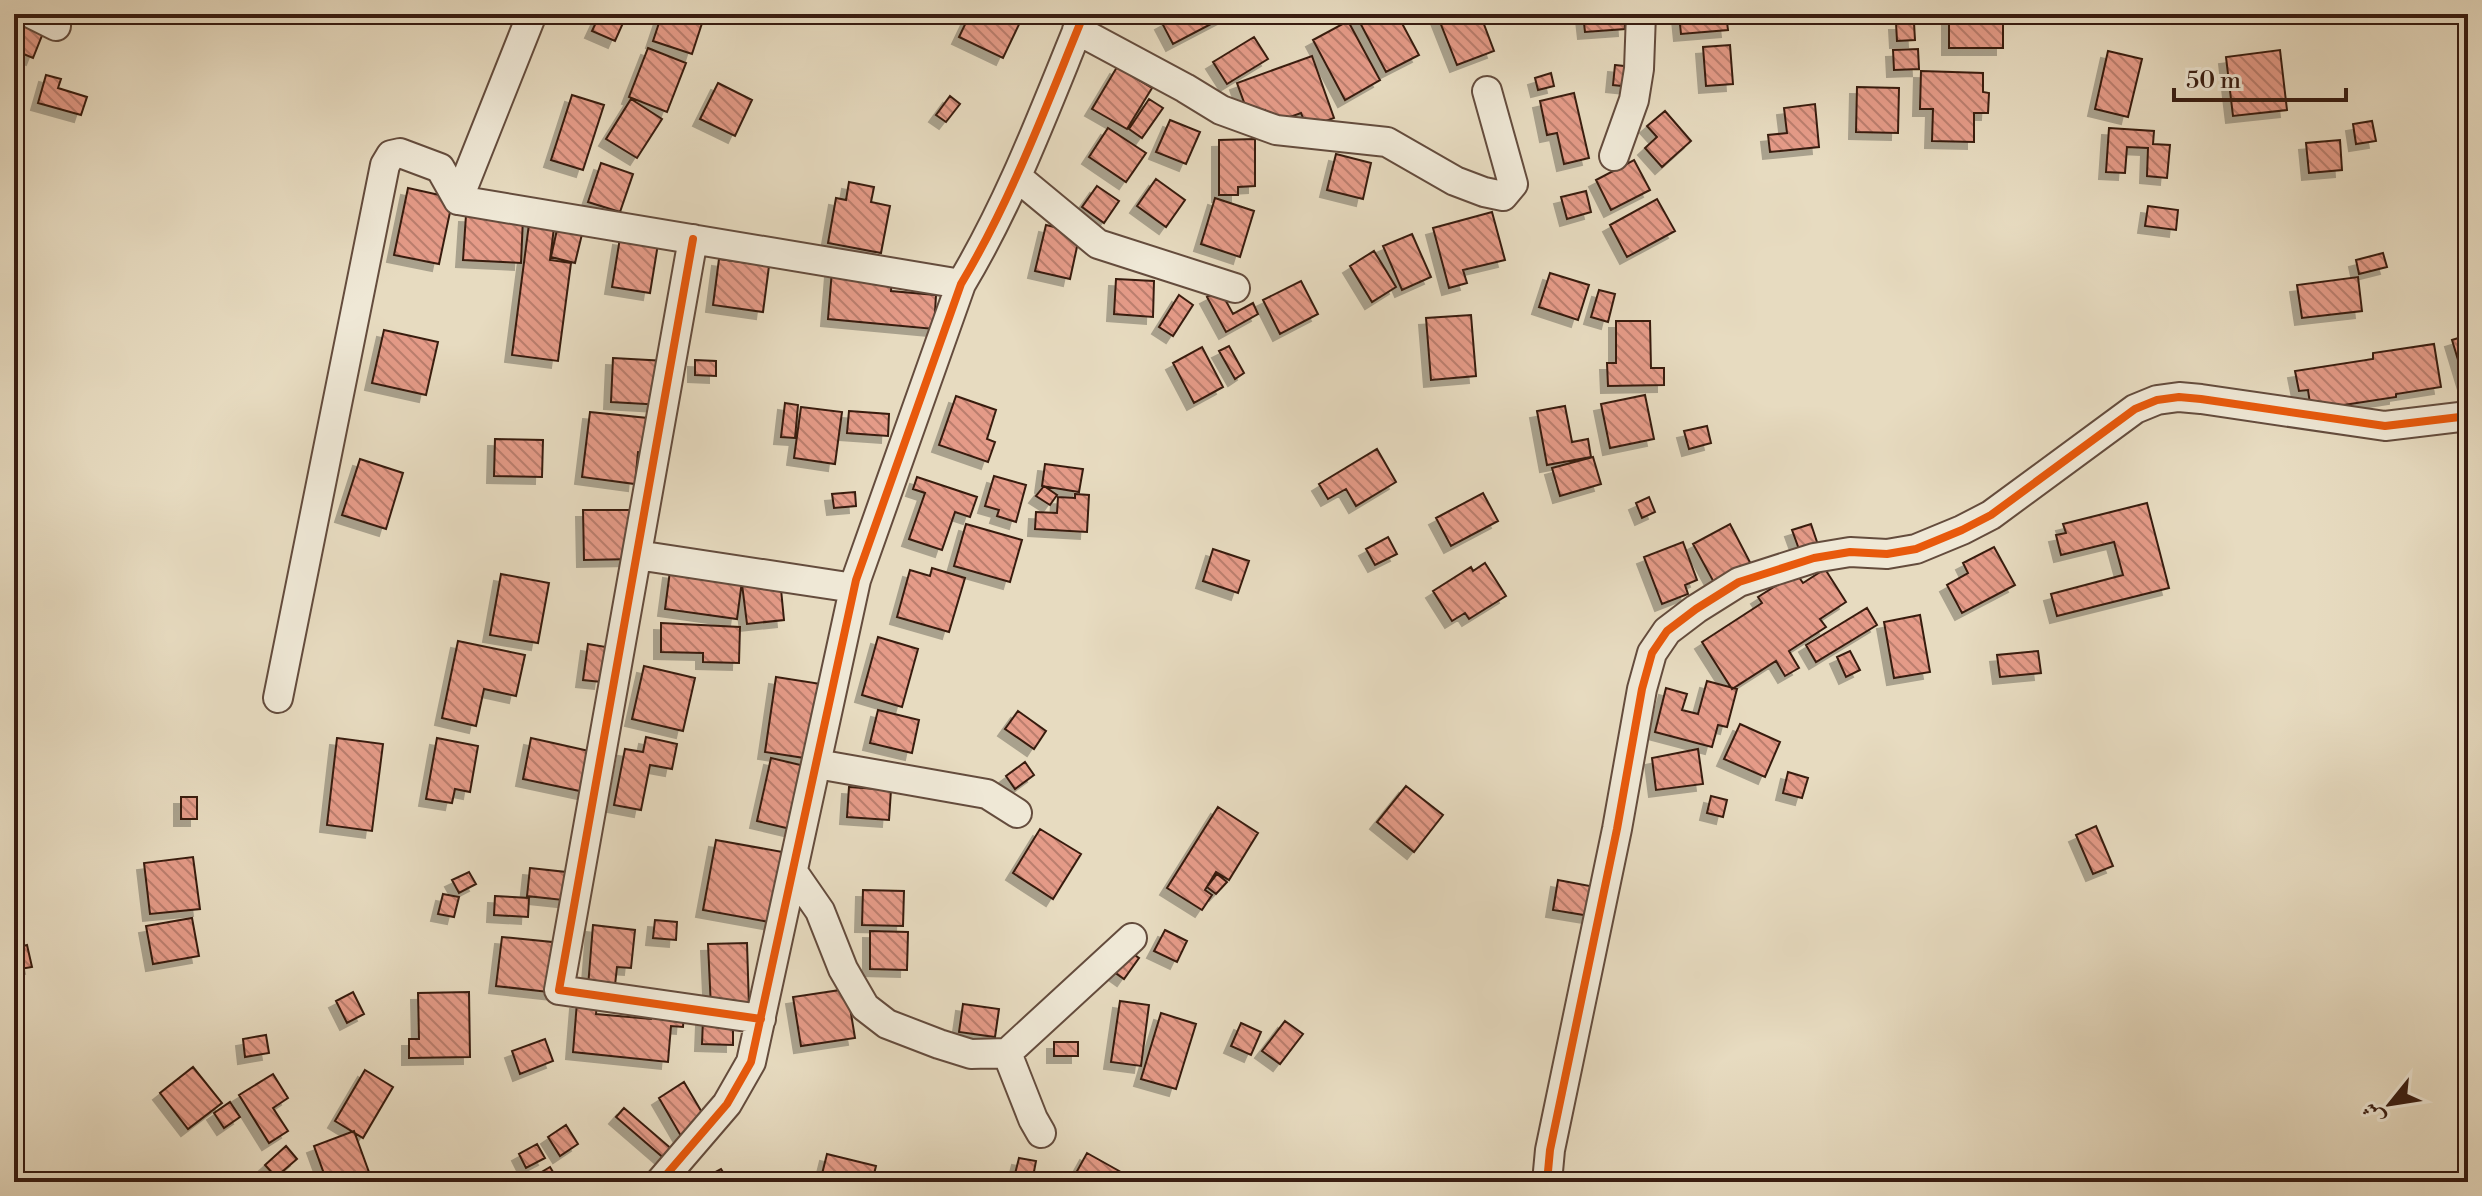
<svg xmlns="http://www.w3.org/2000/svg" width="2482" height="1196" font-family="'Libre Bodoni',Amiri,serif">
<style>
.building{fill:url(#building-back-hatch);stroke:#381c11;stroke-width:2;filter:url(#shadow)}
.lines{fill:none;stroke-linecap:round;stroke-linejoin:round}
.minor-casing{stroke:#644c3d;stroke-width:32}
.minor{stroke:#efe8d6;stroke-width:28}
.cycleway-casing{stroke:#efe8d6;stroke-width:13}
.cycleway{stroke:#e8590c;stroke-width:8}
</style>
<defs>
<pattern id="building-back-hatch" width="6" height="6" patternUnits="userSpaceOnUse" patternTransform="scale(2)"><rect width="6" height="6" fill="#e59b88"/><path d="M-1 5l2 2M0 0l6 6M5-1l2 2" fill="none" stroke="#bb7e6e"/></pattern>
<filter id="shadow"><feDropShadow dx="-7" dy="7" stdDeviation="0" flood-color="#0004"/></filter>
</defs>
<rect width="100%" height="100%" fill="#e7dbc0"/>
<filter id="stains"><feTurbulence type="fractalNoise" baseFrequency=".0025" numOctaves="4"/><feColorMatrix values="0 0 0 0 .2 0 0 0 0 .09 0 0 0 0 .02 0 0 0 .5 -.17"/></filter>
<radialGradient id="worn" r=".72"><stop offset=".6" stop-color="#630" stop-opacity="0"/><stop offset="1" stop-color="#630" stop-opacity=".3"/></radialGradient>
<path class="building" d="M14,14H25L47,23L33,58L14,50Z
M600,14H627L615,41L592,31Z
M662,14H705L692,54L653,41Z
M970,14H1024L1003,58L959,37Z
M1178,14H1230L1173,44L1162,23Z
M1363,14H1397L1419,55L1386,72L1357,17Z
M1444,14H1493L1482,19L1494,51L1457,65L1438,17Z
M1583,14H1624L1625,29L1585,32Z
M1679,14H1726L1728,30L1681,34Z
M1949,17H2003V48H1949Z
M1348,21L1380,80L1345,100L1313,40Z
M1896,23H1914L1915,40L1897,41Z
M1254,37L1268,59L1227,84L1213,62Z
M1730,45L1733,84L1706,86L1703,47Z
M648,48L686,63L667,112L629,97Z
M1918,49L1919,69L1894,70L1893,50Z
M2280,50L2287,110L2233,116L2226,57Z
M2108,51L2142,59L2128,117L2095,109Z
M1312,56L1334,118L1307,128L1301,113L1270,124L1265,110L1249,116L1237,83Z
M1615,65L1633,67L1631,87L1613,85Z
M1117,67L1152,88L1127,129L1092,109Z
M1921,71L1983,73V92L1989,93L1988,113H1974V142L1932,141L1933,109H1920Z
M1551,73L1554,86L1538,90L1535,78Z
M46,75L61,79L58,88L87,97L81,115L38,103Z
M718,83L752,100L735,136L700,119Z
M1857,87L1899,88L1898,133L1856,132Z
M1574,93L1589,158L1564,164L1557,133L1547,135L1540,101Z
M572,95L604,105L583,170L551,160Z
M950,96L960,104L946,122L936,115Z
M631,99L662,119L637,158L606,139Z
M1149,99L1163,108L1142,138L1129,129Z
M1815,104L1819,147L1770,152L1768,135L1787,133L1784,108Z
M1665,111L1691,141L1662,167L1645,148L1657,137L1647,126Z
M1170,120L1200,132L1186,164L1156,152Z
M2372,121L2376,141L2356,144L2353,124Z
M1108,128L1146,153L1126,182L1089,157Z
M2109,128L2154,131L2153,144L2170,145L2167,178L2147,176L2148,148L2127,147L2125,173L2106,172Z
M1255,139V186L1238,187V195H1219V140Z
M2340,140L2342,170L2309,173L2306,143Z
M1336,154L1371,163L1363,199L1327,190Z
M1634,160L1650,190L1611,210L1596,180Z
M601,163L633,174L620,212L588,202Z
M1156,179L1185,200L1166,227L1137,206Z
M849,182L874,187L871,202L890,206L881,253L828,243L836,198L846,200Z
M1097,186L1119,201L1104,223L1082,207Z
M408,188L453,198L439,264L394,255Z
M1586,191L1591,212L1567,219L1561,197Z
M1215,198L1254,211L1240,257L1201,244Z
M1657,199L1675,231L1627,257L1610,225Z
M2148,206L2178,210L2176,230L2145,226Z
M1492,212L1505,260L1463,270L1467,283L1449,288L1433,228Z
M466,215L523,218L521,263L463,260Z
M530,216L555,219L550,260L571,263L558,361L512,355Z
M558,225L583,230L575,263L551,257Z
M1046,225L1080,233L1070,279L1035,271Z
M1412,234L1431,277L1402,290L1383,246Z
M620,238L658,244L650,293L612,287Z
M1374,251L1396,287L1372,302L1350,266Z
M2383,253L2387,267L2359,274L2356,260Z
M719,259L769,266L763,312L713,305Z
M832,270L892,275L891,291L936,295L934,329L828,319Z
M1550,273L1589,285L1578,320L1539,307Z
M2358,277L2362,311L2302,318L2297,285Z
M1116,279L1154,281L1153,317L1114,314Z
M1301,281L1318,314L1280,334L1263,300Z
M1220,290L1233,314L1253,303L1258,314L1226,332L1207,297Z
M1599,290L1615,294L1608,322L1591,317Z
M1179,295L1193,305L1173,336L1159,327Z
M1471,315L1476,376L1431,380L1426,318Z
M1616,321H1650L1651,368H1664V385L1608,386L1607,363H1616Z
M384,330L438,342L426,395L372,383Z
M2468,335V393L2452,340Z
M2434,344L2441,387L2396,394V397L2311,410L2308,390L2299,391L2295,371L2373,359V353Z
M1229,346L1244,373L1235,379L1219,351Z
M1202,347L1223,387L1194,403L1173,363Z
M613,358L666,361L663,405L611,402Z
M695,360L716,361V376L695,375Z
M1645,395L1654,439L1610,448L1601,404Z
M956,396L996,410L987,439L995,442L988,462L939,445Z
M785,403L798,405L795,438L781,437Z
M1565,406L1572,442L1588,439L1591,457L1547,465L1537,411Z
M801,407L842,412L835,464L794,458Z
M849,411L889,414L888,436L847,433Z
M590,412L657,419L653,453L638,452L635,484L582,477Z
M1707,426L1711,443L1689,449L1684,431Z
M495,439L543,440L542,477L494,476Z
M1377,449L1396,482L1356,506L1346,489L1328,499L1319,484Z
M1593,457L1601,484L1560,496L1552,468Z
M360,459L403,473L386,529L342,515Z
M1045,464L1083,469L1079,492L1042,486Z
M994,476L1026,485L1016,522L997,516L999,510L985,506Z
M917,477L977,497L970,517L955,512L942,550L909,539L925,493L913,489Z
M1044,486L1057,495L1050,505L1036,496Z
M855,492L856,506L834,508L832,494Z
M1483,493L1498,521L1451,546L1436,518Z
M1075,494L1089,495L1087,532L1035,529L1036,512L1057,513L1058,497L1075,498Z
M1649,497L1655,512L1642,518L1636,503Z
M2147,503L2169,588L2057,616L2051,594L2123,575L2114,542L2061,555L2056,535L2066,533L2063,524Z
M583,510H633L634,559L584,560Z
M966,524L1022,540L1010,582L954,566Z
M1730,524L1753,568L1717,588L1693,544Z
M1811,524L1818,545L1800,552L1792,530Z
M1388,537L1397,554L1375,565L1366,549Z
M1683,542L1697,580L1685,585L1688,594L1662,604L1644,557Z
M1994,547L2015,585L1962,613L1947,585L1968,573L1963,563Z
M1213,549L1249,561L1238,593L1203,581Z
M1485,563L1506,596L1469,619L1465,613L1452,621L1433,591L1471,567L1473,571Z
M932,568L965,578L949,632L897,617L910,570L930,576Z
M1825,569L1846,602L1820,619L1826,627L1789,651L1799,668L1785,676L1776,661L1732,689L1702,642L1762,603L1758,597L1796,573L1803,583Z
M670,571L742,581L737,619L665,609Z
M501,574L549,583L538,643L490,635Z
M780,579L784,620L747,624L742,584Z
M1867,608L1877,625L1816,662L1806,645Z
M1920,615L1930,672L1894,678L1884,622Z
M661,623L740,627L739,663L703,662V653L661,652Z
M878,637L918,649L902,707L862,695Z
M458,641L525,655L516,696L484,689L476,726L442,718Z
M588,644L606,647L601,682L583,680Z
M1850,651L1860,670L1846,677L1837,657Z
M2038,651L2041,673L2000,677L1997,655Z
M644,666L695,678L683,731L632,719Z
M776,677L821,684L811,759L765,752Z
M1707,681L1737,689L1727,727L1718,725L1712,747L1655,732L1666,688L1687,694L1682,710L1698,714Z
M878,710L919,720L912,753L870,743Z
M1018,711L1046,731L1034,749L1005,729Z
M1740,724L1780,742L1765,777L1724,759Z
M646,737L677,744L672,769L650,765L641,810L614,805L625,749L643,752Z
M337,738L383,744L372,831L327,825Z
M437,738L478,746L470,792L455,789L452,803L426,799Z
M531,738L598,753L589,793L523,779Z
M1698,749L1703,784L1656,790L1652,758Z
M771,758L813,768L799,831L757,821Z
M1025,762L1034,775L1015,789L1006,776Z
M1788,772L1808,778L1802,798L1783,793Z
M1406,786L1443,815L1414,852L1377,822Z
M849,787L891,790L889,820L847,817Z
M1711,796L1727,800L1723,817L1707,813Z
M181,797H197V819H181Z
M1218,807L1258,833L1229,880L1216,872L1205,890L1212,895L1202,910L1167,888Z
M2096,826L2113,866L2093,874L2076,835Z
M1040,829L1081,854L1053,899L1013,873Z
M716,840L788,853L775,923L703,910Z
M193,857L200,909L150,914L144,863Z
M530,868L575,873L572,901L527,896Z
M469,872L476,884L459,893L452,880Z
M1217,874L1227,882L1216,894L1207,887Z
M1558,880L1595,887L1590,916L1553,910Z
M863,890L904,891L903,926L862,925Z
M443,894L459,897L454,917L438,914Z
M495,896L529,898L528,917L494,915Z
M192,918L199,956L153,964L146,926Z
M655,920L677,922L676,940L653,938Z
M14,923L19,947L27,945L32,967L14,970Z
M593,925L635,930L631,968L617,967L615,985L588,987Z
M1165,930L1187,941L1177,962L1154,951Z
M870,931L908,932L907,970L870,969Z
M502,937L562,943L557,993L496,986Z
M747,943L749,1007L711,1008L708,944Z
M1125,948L1139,958L1124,979L1110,969Z
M847,989L855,1038L801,1046L793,997Z
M353,992L364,1014L347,1023L336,1001Z
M469,992L470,1057L409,1058V1039H419L418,993Z
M1120,1001L1149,1005L1141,1066L1111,1062Z
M577,1002L597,1004L596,1014L651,1019L652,1010L684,1013L683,1027L671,1026L668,1062L573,1052Z
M963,1004L999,1009L995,1037L959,1032Z
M1161,1013L1196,1024L1176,1089L1141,1079Z
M703,1019L733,1020V1045L702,1044Z
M1285,1021L1303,1034L1280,1064L1262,1051Z
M1241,1023L1261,1032L1251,1055L1231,1046Z
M266,1035L269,1053L245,1057L243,1039Z
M545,1039L553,1061L520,1074L512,1051Z
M1054,1042H1078V1056H1054Z
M193,1067L222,1103L188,1129L160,1093Z
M365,1070L393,1087L363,1138L335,1121Z
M273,1074L288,1098L273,1108L288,1131L269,1143L239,1095Z
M684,1082L707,1121L681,1136L659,1098Z
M230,1102L240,1117L224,1128L214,1113Z
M624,1108L674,1151L666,1160L616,1117Z
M566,1125L578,1144L560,1156L548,1137Z
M354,1131L370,1175L351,1182H327L314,1146Z
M537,1144L545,1158L526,1168L519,1154Z
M286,1146L297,1159L276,1177L265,1165Z
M1087,1153L1137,1181V1182H1071Z
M827,1154L876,1166L872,1182H820Z
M1019,1158L1036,1161L1032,1182H1013Z
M550,1167L559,1182H536L533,1177Z
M721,1169L729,1182H709L706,1177Z"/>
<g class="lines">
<g class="minor-casing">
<path id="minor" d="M32,14L56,26
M1077,30L1185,88L1221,110L1276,130L1387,142L1455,181L1484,192L1503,196L1513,184L1487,91
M1614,156L1634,100L1639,69L1641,14
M1017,177L1098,244L1235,288
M458,200L961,284
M458,200L532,14
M693,239L559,990L761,1019
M637,555L854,588
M278,698L385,165L391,155L400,153L440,168L458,200
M817,764L987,794L1017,813
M793,872L820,911L843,969L865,1007L887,1024L939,1044L971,1054L1007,1053L1132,938
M1007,1053L1033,1119L1041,1133
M660,1182L727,1104L751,1062L856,580L961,284C1012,199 1046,106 1084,14
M1547,1182L1550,1150L1617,829L1642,689L1652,653L1667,631L1696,609L1739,582L1814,558L1850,552L1887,554L1916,549L1962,530L1991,515L2135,409L2157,400L2179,397L2201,399L2385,426L2468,416"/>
</g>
<use href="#minor" class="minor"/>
<g class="cycleway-casing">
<path id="cycleway" d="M693,239L559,990L761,1019
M660,1182L727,1104L751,1062L856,580L961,284C1012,199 1046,106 1084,14
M1547,1182L1550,1150L1617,829L1642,689L1652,653L1667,631L1696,609L1739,582L1814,558L1850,552L1887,554L1916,549L1962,530L1991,515L2135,409L2157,400L2179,397L2201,399L2385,426L2468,416"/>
</g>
<use href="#cycleway" class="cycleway"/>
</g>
<rect width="2482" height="1196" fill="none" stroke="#e7dbc0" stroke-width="48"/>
<rect x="16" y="16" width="2450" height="1164" fill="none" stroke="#381c11" stroke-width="4"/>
<rect x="24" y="24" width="2434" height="1148" fill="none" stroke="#381c11" stroke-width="2"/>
<g transform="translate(2390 1104) rotate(240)" stroke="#efe8d6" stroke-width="6" paint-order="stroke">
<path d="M0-6L14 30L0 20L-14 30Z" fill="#381c11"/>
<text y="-12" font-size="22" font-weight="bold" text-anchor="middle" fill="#381c11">ش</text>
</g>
<path d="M2174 88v12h172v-12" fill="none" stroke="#381c11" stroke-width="4"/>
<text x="2186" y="88" font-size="24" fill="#381c11" stroke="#efe8d6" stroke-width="6" paint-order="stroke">50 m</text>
<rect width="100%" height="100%" filter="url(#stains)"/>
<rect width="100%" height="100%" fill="url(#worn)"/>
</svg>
